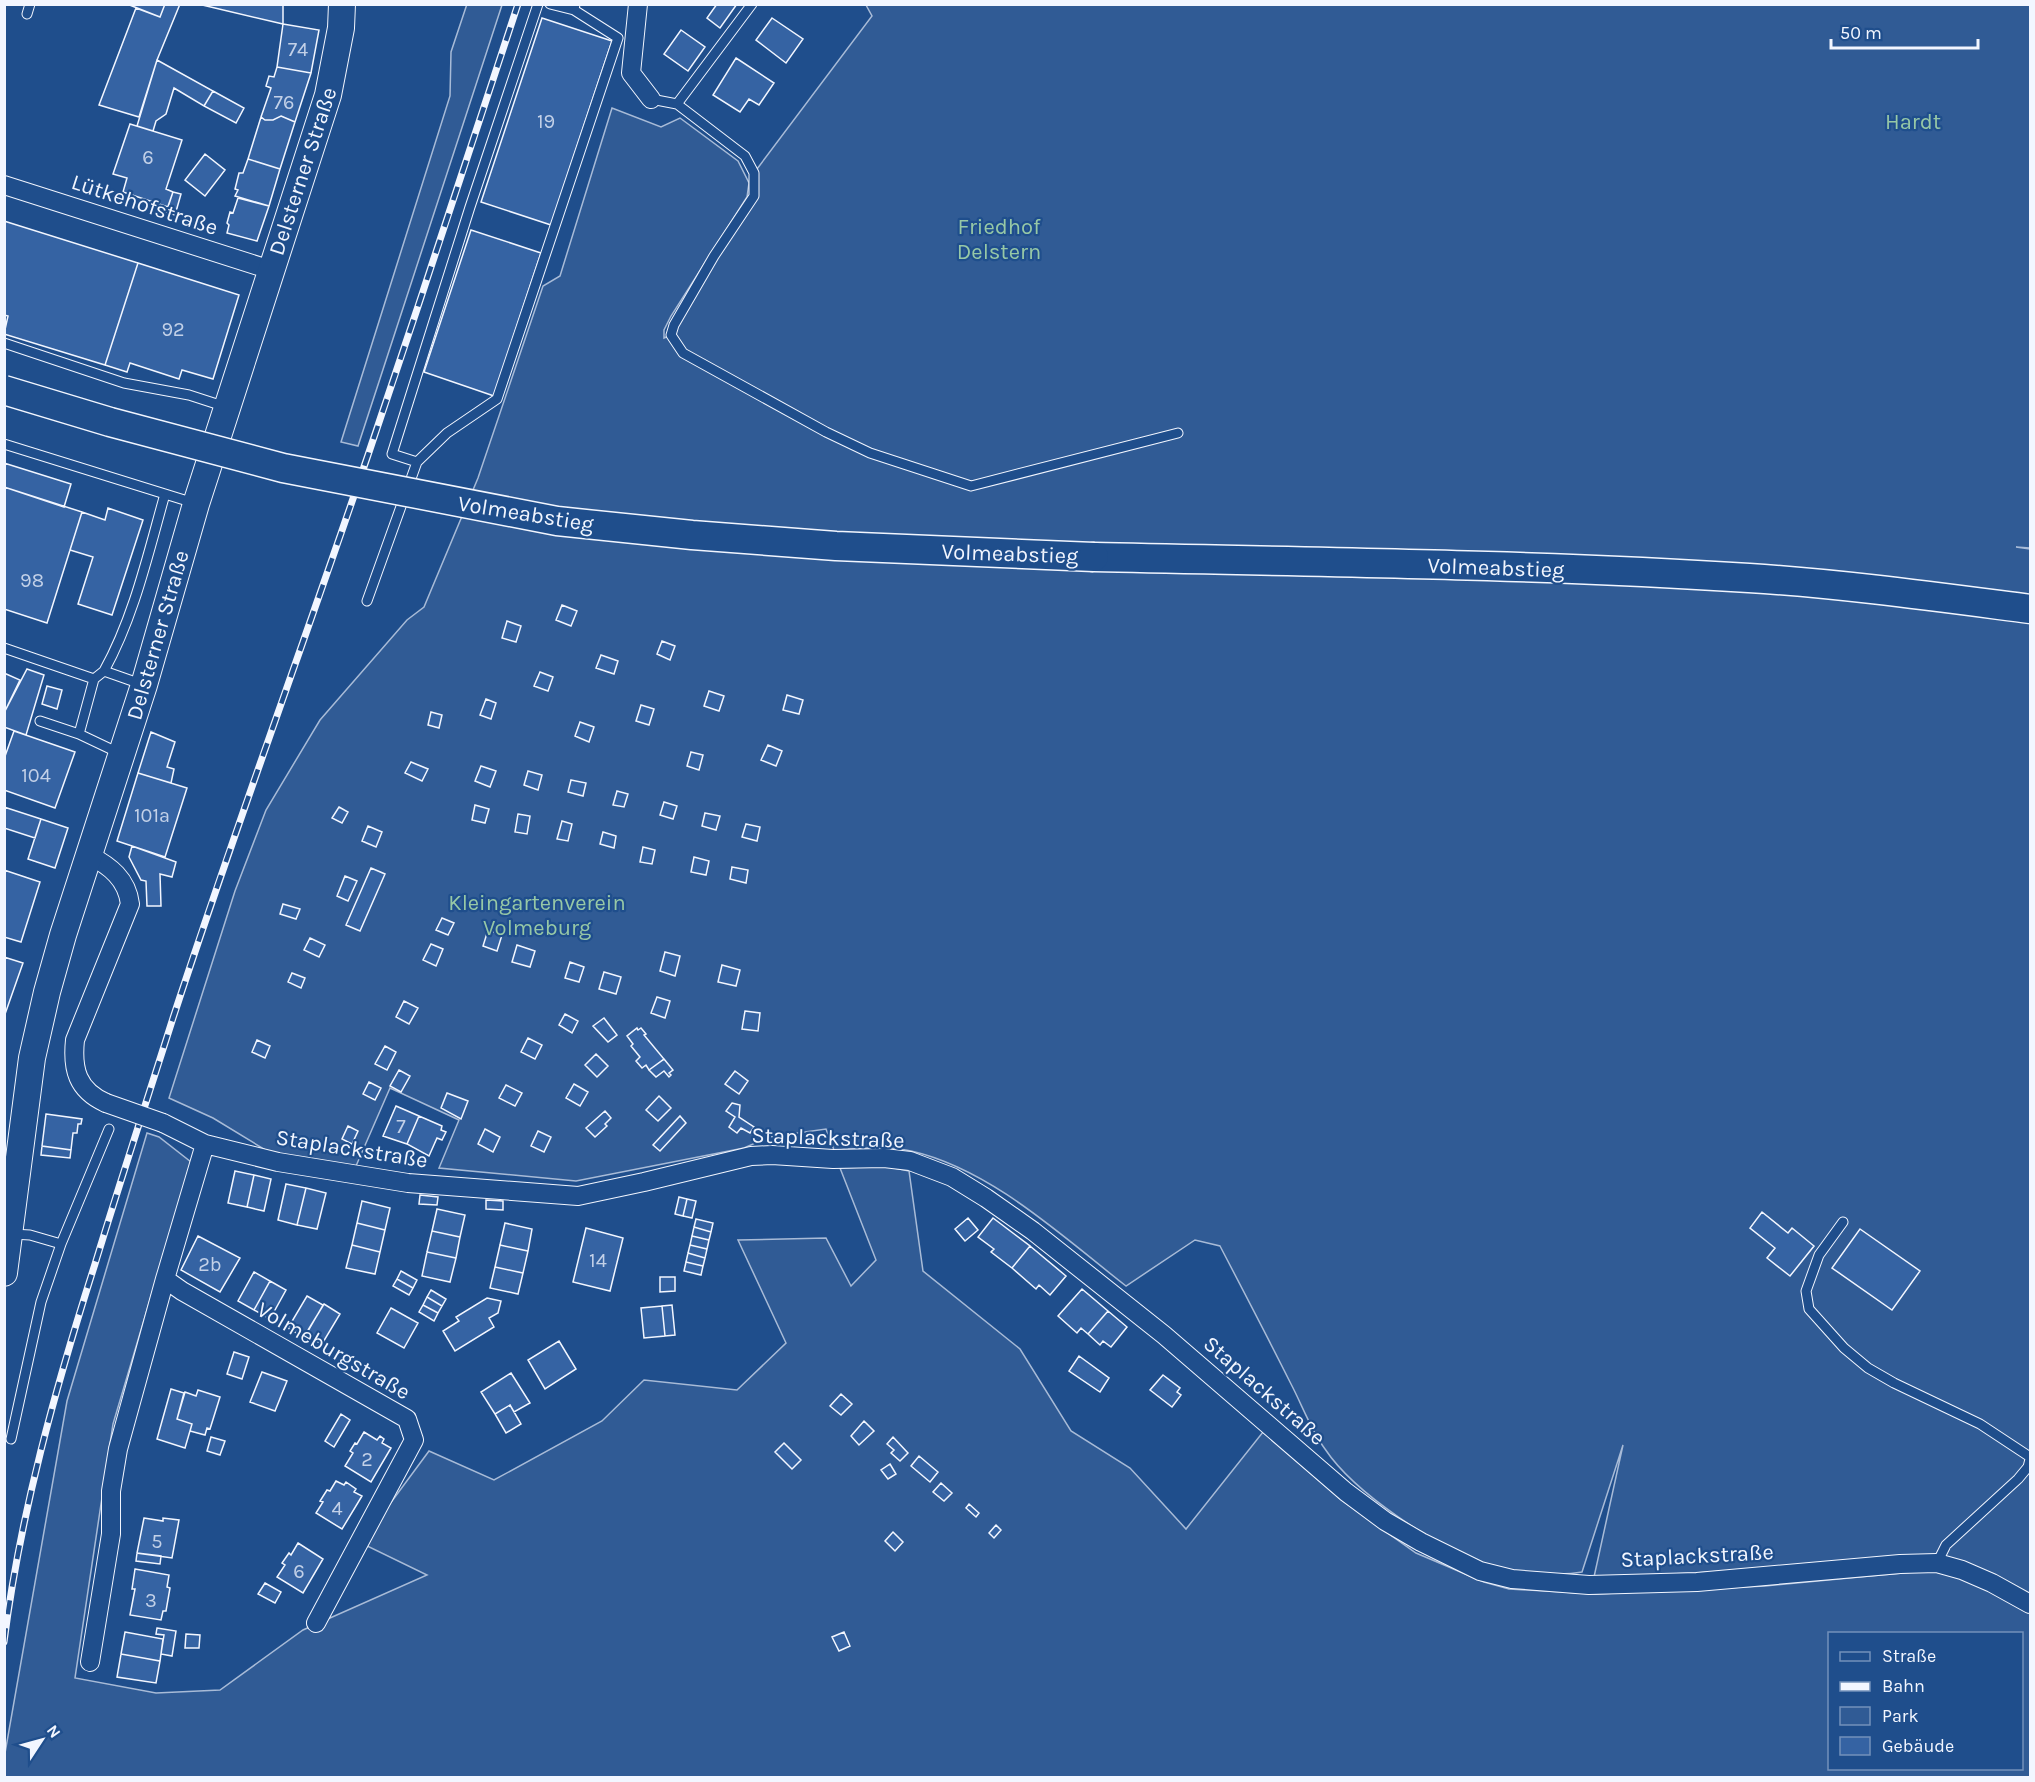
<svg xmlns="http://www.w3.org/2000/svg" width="2035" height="1782" font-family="Karla,sans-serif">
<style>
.green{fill:#305b95;stroke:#a8bbd7;stroke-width:1.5;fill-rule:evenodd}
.building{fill:#3563a3;stroke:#f2f6ff;stroke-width:1.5}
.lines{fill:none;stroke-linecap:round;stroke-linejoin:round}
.lane-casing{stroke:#f2f6ff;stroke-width:11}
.street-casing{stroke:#f2f6ff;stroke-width:20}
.secondary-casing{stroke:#f2f6ff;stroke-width:28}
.primary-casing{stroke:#f2f6ff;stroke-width:31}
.lane{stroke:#1f4e8c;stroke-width:9}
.street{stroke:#1f4e8c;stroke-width:18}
.secondary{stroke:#1f4e8c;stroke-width:26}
.primary{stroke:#1f4e8c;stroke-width:28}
.rail-casing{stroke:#f2f6ff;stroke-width:7}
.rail{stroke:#1f4e8c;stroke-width:4.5;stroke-dasharray:14;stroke-linecap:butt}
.street-bridge-casing{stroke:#f2f6ff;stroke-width:20;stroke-linecap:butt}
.primary-bridge-casing{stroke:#f2f6ff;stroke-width:31;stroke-linecap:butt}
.street-bridge{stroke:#1f4e8c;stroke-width:18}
.primary-bridge{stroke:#1f4e8c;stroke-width:28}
.labels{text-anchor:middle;stroke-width:4.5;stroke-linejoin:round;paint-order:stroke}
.number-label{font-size:20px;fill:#c3d1e8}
.park-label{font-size:22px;fill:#97c8a6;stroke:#1f4e8c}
.street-label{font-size:22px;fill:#f2f6ff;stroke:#1f4e8c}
</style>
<rect width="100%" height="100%" fill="#1f4e8c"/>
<path class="green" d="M467,4L502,5L358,446L341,442L450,96L451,52Z
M866,5H2030V548L2016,547L2030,549V1777L5,1778V1753L67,1401L147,1133L159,1137L191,1162L113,1424L75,1678L156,1693L220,1690L303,1630L427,1575L361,1543L429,1451L494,1480L602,1421L644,1380L737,1390L786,1343L738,1240L826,1238L851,1286L876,1260L840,1168L884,1166L909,1171L923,1271L1020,1349L1071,1431L1130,1468L1186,1529L1263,1432L1341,1500L1416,1553L1484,1582L1509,1589L1596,1594L1765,1586L1935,1570L1923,1557L1695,1573L1594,1577L1623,1445L1582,1572C1561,1576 1507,1573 1487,1565C1437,1547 1355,1494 1325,1449C1311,1430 1302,1405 1291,1384C1268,1338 1244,1292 1220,1246L1195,1240L1126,1286C1063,1237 991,1169 911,1151C886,1145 859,1149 834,1150L826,1129L769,1137L744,1148L576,1181L439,1168L459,1120L390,1088L356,1166L272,1154L213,1118L169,1098L235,891L266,810L320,720L407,620L424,607L478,478L543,286L560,276L612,108L661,127L680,118L738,161L749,183L747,197L671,316L664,330V338L671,335L754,196V173L872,16ZM1830,1634H2022V1768H1830Z"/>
<path class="building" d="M127,4H165L160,17Z
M165,4H180L157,60L139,117L99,105L136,8L160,17Z
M198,4H283V24Z
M717,4H737L720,28L707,18Z
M542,18L612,41L551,225L481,202Z
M772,18L803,39L786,63L756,40Z
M283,24L319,30L311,73L277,67Z
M681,30L705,47L688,71L664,54Z
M736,58L774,83L759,105L749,99L740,112L713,95Z
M157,60L213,91L204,106L174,88L166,114L156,121L153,131L137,126Z
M277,67L311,73L295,122L281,116L273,120H265L261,117L271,88L266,86L269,76L274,77Z
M213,91L244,108L236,123L204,106Z
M281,116L295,122L280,169L248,159L261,117L265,120H273Z
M130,124L182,140L166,189L173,192L168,207L123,192L127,178L113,174Z
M205,154L225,170L205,196L185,180Z
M248,159L280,169L269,206L235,196L238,190L235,189L239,173H243Z
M173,192L181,194L175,215L166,212Z
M238,198L269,206L257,241L227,233L229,225L227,223L230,212L233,213Z
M4,221L138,263L105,365L4,334L8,316L4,315Z
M471,230L541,253L494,396L424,372Z
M138,263L239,295L213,379L182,370L179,379L130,363L127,372L105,365Z
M4,463L71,484L64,507L4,487Z
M4,487L82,512L47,623L4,609Z
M108,508L143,520L112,615L78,604L93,557L70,550L82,512L105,520Z
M562,605L577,611L571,626L556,620Z
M507,621L521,626L516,642L502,638Z
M662,641L675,646L670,660L657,654Z
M601,655L618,661L614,674L596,668Z
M27,669L44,675L26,735L4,727V713Z
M540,672L553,677L548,691L534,686Z
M4,673L20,680L4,713Z
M47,686L62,690L57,709L42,704Z
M709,691L724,696L719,711L704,706Z
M787,695L803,700L799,714L783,710Z
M486,699L496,703L491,719L480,715Z
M641,705L654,709L649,725L636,721Z
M431,712L442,715L439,728L428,725Z
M580,722L594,727L589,742L575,736Z
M14,731L75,752L55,808L4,790V759Z
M151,732L175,742L167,767L174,769L171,783L138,773Z
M768,745L782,751L776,766L761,760Z
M691,752L703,755L699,770L687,766Z
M411,762L428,769L422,781L405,773Z
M481,766L496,771L490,787L475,781Z
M528,771L542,775L538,790L524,785Z
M138,773L187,788L165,857L117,841Z
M571,780L586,783L583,796L568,792Z
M617,791L628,794L624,807L613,805Z
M664,802L677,806L673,819L660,815Z
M475,805L489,809L485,823L472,820Z
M4,807L41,819L35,838L4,828Z
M339,807L348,812L342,823L332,818Z
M705,813L720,816L716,830L702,826Z
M518,814L530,816L527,834L515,832Z
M41,819L68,828L55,868L28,859Z
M562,821L572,824L568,841L557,839Z
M746,824L760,827L757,841L742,837Z
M368,826L382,832L376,847L362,841Z
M603,832L616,836L614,848L600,844Z
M132,846L176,862L172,877L160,874L161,906H147L146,881L141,880L129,857Z
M643,847L655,850L652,864L640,862Z
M694,857L709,861L706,875L691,872Z
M732,867L748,870L746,883L730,879Z
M371,868L385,874L360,931L346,925Z
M4,870L40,882L21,942L4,937Z
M345,876L357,881L348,901L337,896Z
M283,904L300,909L296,919L280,914Z
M442,918L454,923L448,935L436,930Z
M488,930L502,935L497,951L483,946Z
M310,938L325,945L319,957L304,950Z
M431,944L443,949L436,966L423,960Z
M517,945L535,951L530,967L512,962Z
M665,952L680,956L675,976L660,971Z
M4,957L23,963L4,1017Z
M570,962L584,967L579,982L565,978Z
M722,965L740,970L736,986L718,982Z
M604,972L621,977L616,994L599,989Z
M292,973L305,978L301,988L288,982Z
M657,997L670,1001L665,1018L651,1013Z
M404,1001L418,1008L409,1024L396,1017Z
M745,1011L760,1013L758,1031L742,1029Z
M565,1014L578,1021L572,1033L559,1025Z
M604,1018L617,1035L608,1042L593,1026Z
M637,1028L638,1030L641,1028L646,1034L644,1035L664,1059L649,1070L646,1065L642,1068L636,1061L640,1057L631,1046L633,1044L627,1036Z
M528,1038L542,1045L535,1059L521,1052Z
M257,1040L270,1046L265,1058L252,1052Z
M385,1046L396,1052L387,1070L375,1064Z
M596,1054L608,1066L597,1077L585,1065Z
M664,1059L673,1070L669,1073L671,1075L669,1077L664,1071L656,1077L649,1070Z
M399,1070L410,1076L401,1092L390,1086Z
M735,1071L748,1081L739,1094L725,1084Z
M369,1082L381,1088L375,1100L363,1094Z
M574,1084L588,1092L580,1106L566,1098Z
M506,1085L522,1093L515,1106L499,1098Z
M447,1093L468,1101L461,1119L441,1108Z
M659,1096L671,1108L658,1121L646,1110Z
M732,1103L740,1105L739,1117L754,1127L750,1133L741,1128L737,1133L729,1127L735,1117L726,1111Z
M396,1106L419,1116L407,1144L383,1136Z
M605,1111L611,1118L605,1124L607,1126L595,1137L586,1128Z
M46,1114L82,1119L81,1124H78L77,1133H73L71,1150L42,1146Z
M419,1116L442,1126L441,1130L446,1132L442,1140L437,1138L429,1156L407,1144Z
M680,1116L686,1123L660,1151L653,1145Z
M348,1126L358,1131L352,1144L342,1139Z
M485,1129L500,1137L493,1152L478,1144Z
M538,1131L551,1137L544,1152L531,1146Z
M42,1146L71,1150L70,1158L41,1155Z
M235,1171L254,1175L247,1207L228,1203Z
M254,1175L271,1179L264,1211L247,1207Z
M286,1184L306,1188L297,1225L278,1220Z
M306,1188L326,1193L317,1229L297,1225Z
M420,1195L438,1197L437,1205L419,1204Z
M679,1197L687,1199L683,1216L675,1214Z
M687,1199L696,1201L692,1218L683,1216Z
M486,1200L503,1201V1210L486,1209Z
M362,1201L390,1208L385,1230L357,1223Z
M437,1209L465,1215L460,1237L432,1231Z
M1762,1212L1788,1233L1792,1228L1814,1246L1790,1276L1767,1258L1775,1248L1750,1228Z
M968,1218L978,1230L965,1241L955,1229Z
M993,1218L1030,1246L1012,1268L991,1252L994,1249L978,1237Z
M696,1219L713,1223L711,1232L694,1227Z
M357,1223L385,1230L380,1252L352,1245Z
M505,1223L532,1229L528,1251L500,1245Z
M694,1227L711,1232L709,1240L692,1236Z
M586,1228L623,1238L610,1291L573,1282Z
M1860,1229L1920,1271L1892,1310L1832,1268Z
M432,1231L460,1237L456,1258L427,1252Z
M198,1236L240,1258L220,1292L181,1270Z
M692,1236L709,1240L707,1249L690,1245Z
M352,1245L380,1252L375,1274L346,1268Z
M500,1245L528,1251L523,1273L495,1267Z
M690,1245L707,1249L705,1258L688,1253Z
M1030,1246L1066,1276L1050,1295L1039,1285L1036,1289L1012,1268Z
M427,1252L456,1258L450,1282L422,1276Z
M688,1253L705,1258L703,1266L686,1262Z
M686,1262L703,1266L701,1275L684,1271Z
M495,1267L523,1273L518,1294L490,1288Z
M401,1271L417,1280L413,1288L397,1279Z
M254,1272L270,1281L254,1310L238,1301Z
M660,1277H675V1291L660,1292Z
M397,1279L413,1288L409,1295L393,1286Z
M270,1281L286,1290L270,1319L254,1310Z
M1082,1289L1108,1311L1088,1334L1081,1328L1077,1333L1058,1316Z
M431,1290L446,1299L442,1306L427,1297Z
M307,1296L323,1305L304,1338L288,1328Z
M427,1297L442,1306L438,1313L423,1305Z
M487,1298L501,1301L498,1313L489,1318L494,1327L455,1351L443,1331L459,1321L456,1317Z
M324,1304L340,1314L322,1344L305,1335Z
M423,1305L438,1313L434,1321L419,1312Z
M672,1305L675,1335L665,1336L662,1306Z
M662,1306L665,1336L644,1338L641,1308Z
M391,1308L418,1323L404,1348L377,1333Z
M1108,1311L1127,1327L1111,1347L1103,1341L1100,1345L1088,1334Z
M559,1341L576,1369L545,1389L528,1360Z
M234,1352L249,1357L242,1379L227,1374Z
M1079,1356L1109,1378L1100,1392L1069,1371Z
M262,1372L287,1381L275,1411L250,1402Z
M511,1373L530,1403L514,1412L510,1405L495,1414L481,1392Z
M1163,1375L1180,1388L1177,1392L1181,1395L1172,1407L1150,1390Z
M171,1389L184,1393L177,1419L192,1424L185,1448L157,1439Z
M198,1390L220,1397L210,1429L207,1428L205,1435L190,1431L192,1424L177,1419L185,1392L196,1396Z
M841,1394L852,1404L841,1415L830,1406Z
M510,1405L521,1424L506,1433L495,1414Z
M341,1414L350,1420L334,1447L325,1441Z
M864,1421L874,1431L859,1445L851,1436Z
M364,1432L377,1440L380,1436L384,1439L382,1443L391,1448L371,1482L345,1466L353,1453L350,1451L355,1443L357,1444Z
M211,1437L225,1441L220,1455L207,1451Z
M893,1437L908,1453L900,1461L891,1453L894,1450L887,1444Z
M784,1443L801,1460L792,1469L775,1452Z
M919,1456L938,1472L930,1482L911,1466Z
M890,1464L896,1474L888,1479L881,1470Z
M336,1481L344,1485L346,1482L356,1489L354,1492L362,1496L342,1529L316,1513L323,1502L320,1501L327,1490L330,1491Z
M941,1483L952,1493L944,1501L933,1492Z
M969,1504L979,1513L976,1517L966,1508Z
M144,1518L163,1521V1518L179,1520L172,1558L137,1553Z
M996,1525L1001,1530L994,1538L989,1533Z
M893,1532L903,1542L895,1551L885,1541Z
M298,1543L323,1559L303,1593L277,1577L285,1565L282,1563L289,1553L291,1555Z
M137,1553L161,1556L160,1564L136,1561Z
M135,1569L169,1575L167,1587L170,1588L166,1611H163L161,1620L130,1615L135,1589H132Z
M265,1583L281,1592L275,1603L258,1594Z
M157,1628L176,1631L172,1656L161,1654L164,1635L156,1634Z
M125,1632L163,1639L160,1661L121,1654Z
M844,1632L850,1646L839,1651L832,1637Z
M186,1634L200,1635L199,1648H185Z
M121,1654L160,1661L156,1683L117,1677Z"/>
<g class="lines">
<g class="lane-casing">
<path id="lane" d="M550,4L574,10
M27,14L30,4
M651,99L677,104L745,156L754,173V196L714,256L674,325L671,335L683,353L826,432L870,453L971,486L1178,433
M677,104L752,4
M4,343L124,383L189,395L226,407
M4,444L194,503
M417,462L447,433L497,399L618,38L574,10L575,4
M367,601L417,462L392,454L470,207L538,4
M4,648L94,679L104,671L141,684
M104,671C134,617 148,554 165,494
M40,721L79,734L119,753
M79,734L94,679
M1843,1222L1819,1255L1806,1291L1809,1309L1844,1348L1868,1368L1894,1383L1980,1424L2030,1457
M12,1234L30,1235L61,1244
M11,1439L41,1302L61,1244L109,1129
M1937,1563L1946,1545L2018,1479L2028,1467L2030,1459"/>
</g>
<g class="street-casing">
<path id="street" d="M638,4L631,73L651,99
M4,185L271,270
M89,855C110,866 127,879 130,904L75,1040C72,1069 77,1090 106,1103
M163,1123L205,1144L278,1162L408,1183L578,1196L644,1182L751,1156L772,1155L833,1159L884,1158L910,1161L952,1177L986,1198L1033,1231L1164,1335L1346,1492L1385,1521L1421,1542L1480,1571L1512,1579L1589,1585L1697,1582L1900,1564L1937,1563L1962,1570L1992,1583L2030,1604
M165,1279L182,1291L407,1419L414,1440L316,1623
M90,1662L111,1534V1491L118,1449L165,1279L205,1144"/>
</g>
<g class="secondary-casing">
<path id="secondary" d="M4,1273L32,1058L47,992L63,935L144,685L196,504L328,95L341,28L342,4"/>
</g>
<g class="primary-casing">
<path id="primary" d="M1094,557C1312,562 1531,564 1749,578C1843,584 1937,597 2030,609"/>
</g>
<use href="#lane" class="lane"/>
<use href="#street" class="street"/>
<use href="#secondary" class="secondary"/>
<use href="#primary" class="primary"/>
<g class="rail-casing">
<path id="rail" d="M4,1642C20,1514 56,1386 95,1264C120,1182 147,1100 173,1018C235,829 304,643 368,455C419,305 468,155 518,4"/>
</g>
<use href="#rail" class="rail"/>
<g class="street-bridge-casing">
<path id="street-bridge" d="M106,1103L163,1123"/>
</g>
<g class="primary-bridge-casing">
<path id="primary-bridge" d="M4,390L110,422L283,468L557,521L692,535L836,546L1094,557"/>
</g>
<use href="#street-bridge" class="street-bridge"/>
<use href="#primary-bridge" class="primary-bridge"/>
</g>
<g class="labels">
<g class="number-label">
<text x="298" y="56">74</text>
<text x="284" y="109">76</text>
<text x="546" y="128">19</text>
<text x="148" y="164">6</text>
<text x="173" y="336">92</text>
<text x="32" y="587">98</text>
<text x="36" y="782">104</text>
<text x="152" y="822">101a</text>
<text x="401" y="1133">7</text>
<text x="598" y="1267">14</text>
<text x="210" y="1271">2b</text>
<text x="367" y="1466">2</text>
<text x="337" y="1515">4</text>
<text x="157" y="1548">5</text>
<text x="299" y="1578">6</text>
<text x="151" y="1607">3</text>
</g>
<g class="park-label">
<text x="1913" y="129">Hardt</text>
<text x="999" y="234">Friedhof<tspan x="999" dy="25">Delstern</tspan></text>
<text x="537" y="910">Kleingartenverein<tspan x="537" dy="25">Volmeburg</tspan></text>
</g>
<g class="street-label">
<text transform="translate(302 171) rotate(-72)" y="8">Delsterner Straße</text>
<text transform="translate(145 204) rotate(18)" y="8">Lütkehofstraße</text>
<text transform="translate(526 513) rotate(9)" y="8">Volmeabstieg</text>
<text transform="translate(1010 553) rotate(2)" y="8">Volmeabstieg</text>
<text transform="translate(1496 567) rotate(2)" y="8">Volmeabstieg</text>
<text transform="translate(157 635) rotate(-74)" y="8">Delsterner Straße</text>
<text transform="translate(828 1137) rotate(2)" y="8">Staplackstraße</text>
<text transform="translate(352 1148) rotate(9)" y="8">Staplackstraße</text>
<text transform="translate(334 1350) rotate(30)" y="8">Volmeburgstraße</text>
<text transform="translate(1265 1390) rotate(41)" y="8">Staplackstraße</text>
<text transform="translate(1697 1555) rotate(-3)" y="8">Staplackstraße</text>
</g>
</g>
<rect width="2035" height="1782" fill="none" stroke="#f2f6ff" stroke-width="12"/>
<rect x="1828" y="1632" width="195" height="138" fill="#1f4e8c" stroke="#7391ba" stroke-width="1.5"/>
<rect x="1840" y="1652" width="30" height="9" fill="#1f4e8c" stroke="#7391ba" stroke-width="1.5"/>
<text x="1882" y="1662" font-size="18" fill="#f2f6ff">Straße</text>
<rect x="1840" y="1682" width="30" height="9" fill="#f2f6ff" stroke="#7391ba" stroke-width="1.5"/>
<text x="1882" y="1692" font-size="18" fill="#f2f6ff">Bahn</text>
<rect x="1840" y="1707" width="30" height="18" fill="#305b95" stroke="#7391ba" stroke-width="1.5"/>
<text x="1882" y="1722" font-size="18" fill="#f2f6ff">Park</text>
<rect x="1840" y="1737" width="30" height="18" fill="#3563a3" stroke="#7391ba" stroke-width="1.5"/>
<text x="1882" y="1752" font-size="18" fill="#f2f6ff">Gebäude</text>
<g transform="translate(42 1740) rotate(54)" stroke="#1f4e8c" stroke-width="4.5" paint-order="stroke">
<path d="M0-4.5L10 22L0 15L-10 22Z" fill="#f2f6ff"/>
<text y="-9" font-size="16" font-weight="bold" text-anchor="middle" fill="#f2f6ff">N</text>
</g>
<path d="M1831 39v9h147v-9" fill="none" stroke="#f2f6ff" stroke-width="3"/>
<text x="1840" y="39" font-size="18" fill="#f2f6ff" stroke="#1f4e8c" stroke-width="4.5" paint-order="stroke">50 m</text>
</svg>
